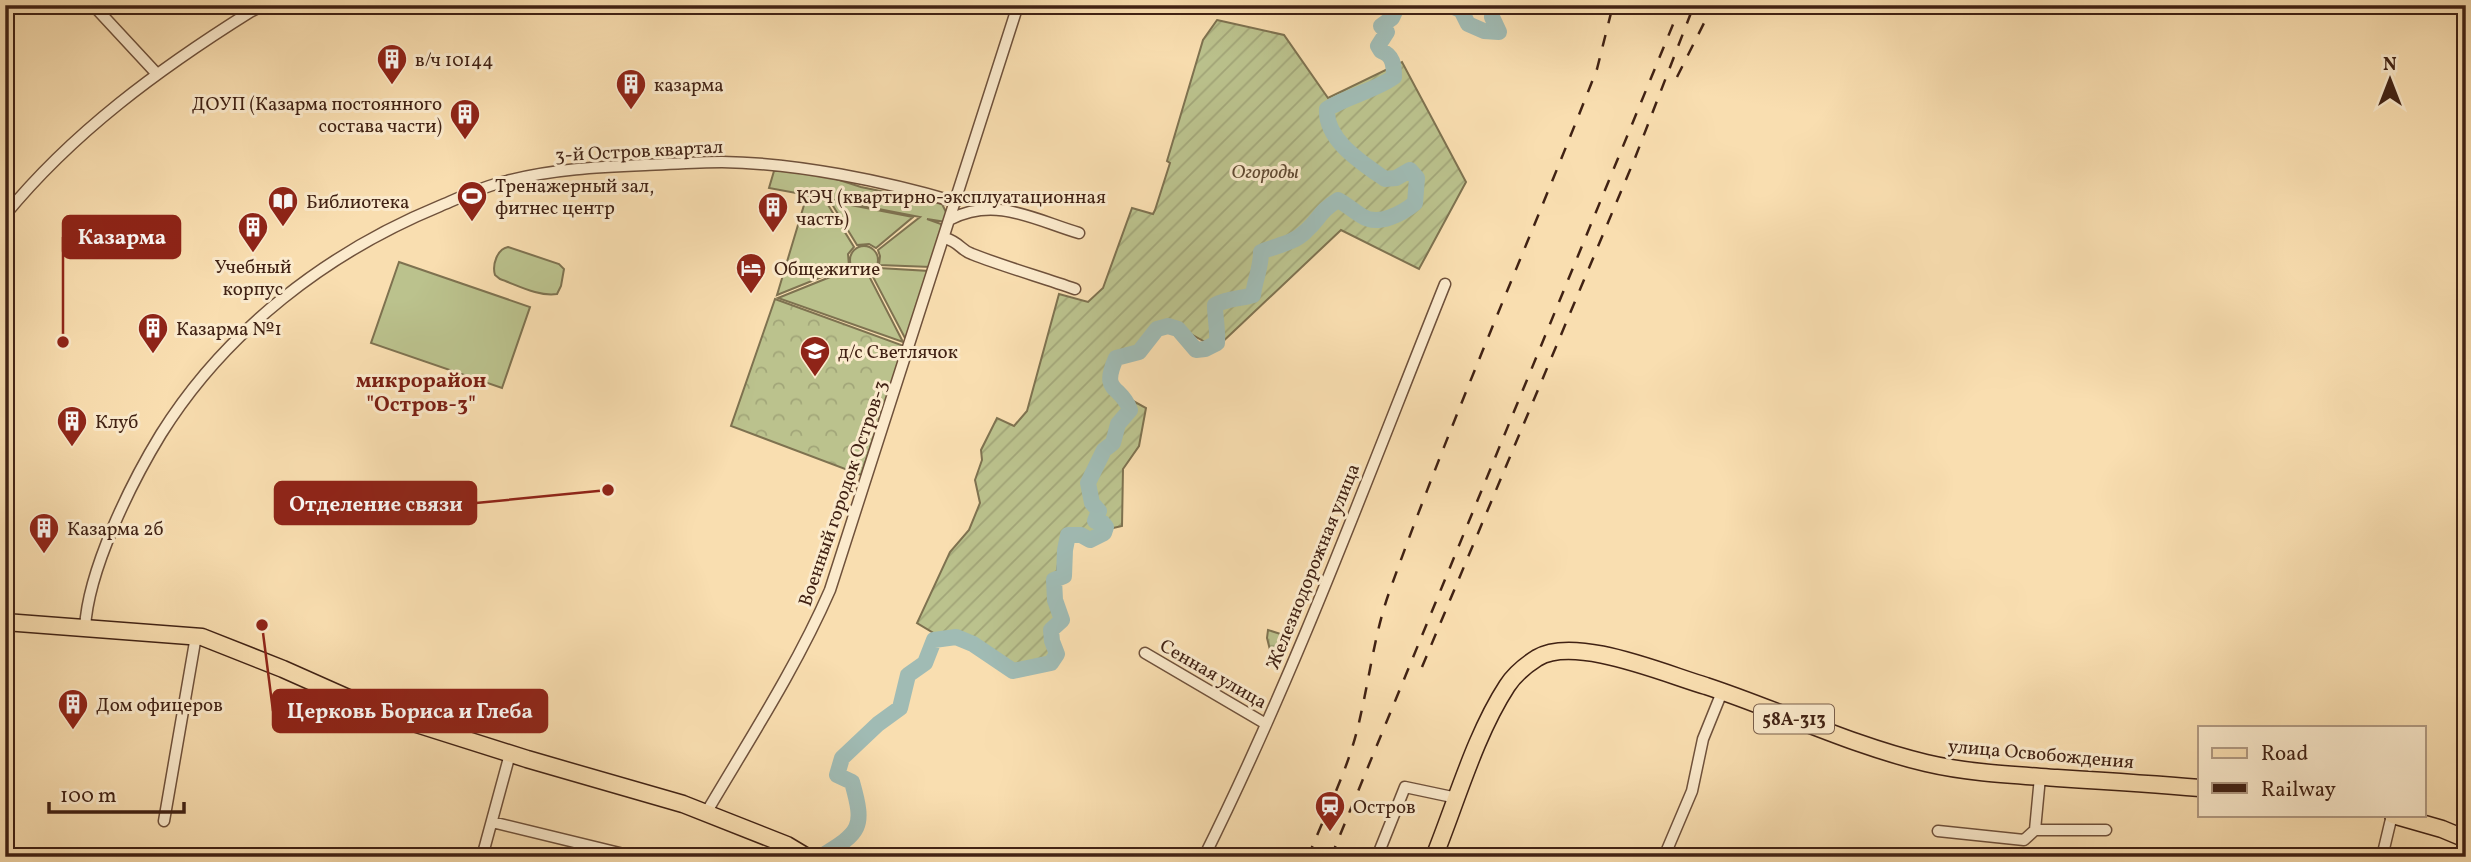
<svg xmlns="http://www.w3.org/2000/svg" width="2471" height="862" font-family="Vollkorn,serif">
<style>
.grass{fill:#bbc28d;stroke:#7e7250;stroke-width:2}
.forest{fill:url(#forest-crowns);stroke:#7e7250;stroke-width:2}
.wetland{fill:url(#wetland-marsh);stroke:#7e7250;stroke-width:2}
.garden{fill:url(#garden-furrows);stroke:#7e7250;stroke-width:2}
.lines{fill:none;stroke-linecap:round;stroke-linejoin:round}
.river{stroke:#a0bbb4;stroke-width:16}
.minor-casing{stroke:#6f513b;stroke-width:13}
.primary-casing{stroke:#412214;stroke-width:19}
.minor{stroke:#fbeacc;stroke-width:10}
.primary{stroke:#f9deb0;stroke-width:16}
.rail{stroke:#412214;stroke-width:2.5;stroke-dasharray:12 12;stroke-linecap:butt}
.labels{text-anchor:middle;stroke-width:6;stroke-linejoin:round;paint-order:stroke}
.shield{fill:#fbeacc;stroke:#795e4b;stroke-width:2}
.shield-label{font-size:18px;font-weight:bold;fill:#412214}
.poi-label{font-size:19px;fill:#412214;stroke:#fbeacc;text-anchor:start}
.street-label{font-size:19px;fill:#412214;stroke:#fbeacc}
.park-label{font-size:19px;font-style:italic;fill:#604a32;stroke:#fbeacc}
.neighbourhood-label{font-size:21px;font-weight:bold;fill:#7a1f14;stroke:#fbeacc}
.leader{fill:none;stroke:#8f2418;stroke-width:2.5}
.callout-dot{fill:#8f2418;stroke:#fbeacc;stroke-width:2.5}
.callout{fill:#8f2418;stroke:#8f2418;stroke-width:2.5}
.callout-label{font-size:21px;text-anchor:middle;font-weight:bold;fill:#fff}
</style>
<defs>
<pattern id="forest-crowns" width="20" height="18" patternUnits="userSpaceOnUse" patternTransform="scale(1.75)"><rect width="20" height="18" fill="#bbc28d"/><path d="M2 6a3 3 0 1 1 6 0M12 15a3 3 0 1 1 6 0" fill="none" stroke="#a2a679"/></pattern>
<pattern id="wetland-marsh" width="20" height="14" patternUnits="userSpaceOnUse" patternTransform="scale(1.75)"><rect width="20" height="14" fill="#bbc28d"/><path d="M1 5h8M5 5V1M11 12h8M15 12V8" fill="none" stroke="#a2a679"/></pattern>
<pattern id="garden-furrows" width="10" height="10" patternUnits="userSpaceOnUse" patternTransform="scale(1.75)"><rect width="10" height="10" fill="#bbc28d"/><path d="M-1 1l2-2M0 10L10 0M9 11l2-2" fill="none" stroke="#a2a679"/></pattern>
</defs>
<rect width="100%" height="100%" fill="#f9deb0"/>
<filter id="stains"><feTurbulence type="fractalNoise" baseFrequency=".00286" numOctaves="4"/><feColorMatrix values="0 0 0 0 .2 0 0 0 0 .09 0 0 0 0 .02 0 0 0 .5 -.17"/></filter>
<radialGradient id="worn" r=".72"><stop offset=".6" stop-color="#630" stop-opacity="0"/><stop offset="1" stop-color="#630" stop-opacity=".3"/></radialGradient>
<path class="grass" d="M774,171H811L861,187L942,204L946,212V222L927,219L941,224L942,228L931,267L879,265L880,256L878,250L920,217L812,196L825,200L854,247L848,254L849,266L777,295L807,195L769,188Z
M830,201L913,217L876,248L869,244L857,245Z
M850 260a14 14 0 1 1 28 0a14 14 0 1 1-28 0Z
M508,247L559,264L564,269L561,286L557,294C539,297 517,285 500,279L495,275C492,265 497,249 508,247Z
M399,262L530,307L502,388L371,343Z
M879,268L929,271L906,340L872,275Z
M850,269L857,276H869L903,342L778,298Z"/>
<path class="forest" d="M775,299L904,346L861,475L731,426Z"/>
<path class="wetland" d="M1268,630L1287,636L1288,640L1282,639L1280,653L1270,650L1267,638Z"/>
<path class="garden" d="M1217,20L1284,35L1328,98L1402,62L1466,182L1419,269L1341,230L1216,348L1171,323L1156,325L1137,346L1120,351L1110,356L1105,377L1108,387L1146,408L1139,446L1123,469L1122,526L1096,532H1063L1057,571L1048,581L1056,619L1048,628L1051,655L1048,661L1021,667L1011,665L968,637L937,635L917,623L950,552L969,530L980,503L975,480L982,460L981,450L997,418L1014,426L1027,411L1059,294L1088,302L1103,288L1132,208L1153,214L1155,210L1170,163L1167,161L1203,40Z"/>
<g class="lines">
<path class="river" d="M1449,5L1461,10L1468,24L1484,31L1499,32L1492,17L1493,5
M820,857C861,832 865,828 852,782L837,775L842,758L878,724L900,708L908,675L925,663L934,640L956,637L973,644L1013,671L1051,663L1057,654L1052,641L1051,630L1062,620L1055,600L1054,580L1064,576L1065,550L1068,535H1081L1090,540L1104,533L1106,527L1102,522L1095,521L1099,511L1092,503L1088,483L1104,450L1113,443L1118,424L1130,410C1121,384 1100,394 1116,358L1139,352L1157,329L1168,326L1178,329L1196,350L1205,349L1217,343C1218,330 1215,318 1215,305C1228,298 1240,299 1253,295C1255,279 1261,268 1261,252C1277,245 1293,244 1306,231C1320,218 1320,211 1338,200C1347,205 1354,211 1362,216C1378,227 1403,213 1415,203L1417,178L1410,170L1396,178L1385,179C1362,163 1325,140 1327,109C1348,96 1374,91 1394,77C1394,65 1393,55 1381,51L1378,46L1387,32L1381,26L1392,18L1398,5"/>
<g class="minor-casing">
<path id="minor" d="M93,5L157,74
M5,215C73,132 159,69 250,12L264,5
M951,219C996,196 1035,220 1079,233
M945,238C961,243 960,250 972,254C1005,267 1041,277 1075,289
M85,628C88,570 131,483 161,434C226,330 328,252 440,206C461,197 484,186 507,181C553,169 598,167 645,165C670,164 696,162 722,162C797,163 884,181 956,202
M1145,653L1266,724
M706,813C749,740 796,668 830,590L1018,5
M164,821L196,636
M492,822L632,856
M2035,830H2106
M1938,831L2024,840L2035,830L2040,777
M482,857L510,754
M1204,857C1296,672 1368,476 1445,284
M1377,857L1405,787L1457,798
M1664,857L1692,791L1703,739L1722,692
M2382,857L2392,815"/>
</g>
<g class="primary-casing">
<path id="primary" d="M5,622L202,637L283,669L382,713L527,759L683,804L787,845L807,857
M2393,815L2442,829L2466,839
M1434,857C1456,803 1475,735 1507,686C1514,675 1526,665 1537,658C1575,635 1665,674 1706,686C1779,710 1850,745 1926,763C1968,773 2014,775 2057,778C2105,781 2152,784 2200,788"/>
</g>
<use href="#minor" class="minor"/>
<use href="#primary" class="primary"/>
<path class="rail" d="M1677,77L1713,5
M1422,667L1635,158L1694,5
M1308,857C1326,812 1350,766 1360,718C1370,675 1375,631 1390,590C1453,414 1529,243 1597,69L1613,5
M1331,857L1681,5"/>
</g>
<defs>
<g id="building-pin" transform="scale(1.575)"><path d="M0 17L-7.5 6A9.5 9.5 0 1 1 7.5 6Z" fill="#8f2418" stroke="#fbeacc"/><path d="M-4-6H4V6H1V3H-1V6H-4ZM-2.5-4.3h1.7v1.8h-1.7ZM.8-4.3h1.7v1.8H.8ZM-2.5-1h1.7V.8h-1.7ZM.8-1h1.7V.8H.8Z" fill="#fff"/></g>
<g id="stadium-pin" transform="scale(1.575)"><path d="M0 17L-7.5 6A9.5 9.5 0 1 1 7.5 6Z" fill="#8f2418" stroke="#fbeacc"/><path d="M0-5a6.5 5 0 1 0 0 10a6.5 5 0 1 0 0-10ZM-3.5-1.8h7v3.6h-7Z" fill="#fff"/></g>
<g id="library-pin" transform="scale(1.575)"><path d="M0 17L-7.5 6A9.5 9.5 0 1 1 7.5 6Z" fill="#8f2418" stroke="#fbeacc"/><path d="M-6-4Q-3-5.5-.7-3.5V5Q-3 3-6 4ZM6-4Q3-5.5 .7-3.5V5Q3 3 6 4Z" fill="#fff"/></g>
<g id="hotel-pin" transform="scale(1.575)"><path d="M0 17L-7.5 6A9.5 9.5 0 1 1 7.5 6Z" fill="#8f2418" stroke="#fbeacc"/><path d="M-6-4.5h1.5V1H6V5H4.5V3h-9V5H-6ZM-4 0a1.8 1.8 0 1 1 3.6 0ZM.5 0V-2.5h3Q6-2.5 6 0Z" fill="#fff"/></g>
<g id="school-pin" transform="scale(1.575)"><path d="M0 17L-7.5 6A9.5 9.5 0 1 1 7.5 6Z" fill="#8f2418" stroke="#fbeacc"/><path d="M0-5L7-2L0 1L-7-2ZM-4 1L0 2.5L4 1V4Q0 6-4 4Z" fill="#fff"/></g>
<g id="station-pin" transform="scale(1.575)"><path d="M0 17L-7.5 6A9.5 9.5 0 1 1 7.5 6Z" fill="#8f2418" stroke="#fbeacc"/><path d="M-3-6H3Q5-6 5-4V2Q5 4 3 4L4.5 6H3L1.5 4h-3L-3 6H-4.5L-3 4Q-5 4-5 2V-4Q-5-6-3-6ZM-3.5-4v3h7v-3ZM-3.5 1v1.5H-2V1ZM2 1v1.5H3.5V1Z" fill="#fff"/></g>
</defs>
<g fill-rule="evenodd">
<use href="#building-pin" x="392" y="59"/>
<use href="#building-pin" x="631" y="84"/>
<use href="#building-pin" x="465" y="114"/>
<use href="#stadium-pin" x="472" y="196"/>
<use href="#library-pin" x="283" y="201"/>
<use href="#building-pin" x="773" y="207"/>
<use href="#building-pin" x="253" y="227"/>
<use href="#hotel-pin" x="751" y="268"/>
<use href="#building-pin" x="153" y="328"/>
<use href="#school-pin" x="815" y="351"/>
<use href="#building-pin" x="72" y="421"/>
<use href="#building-pin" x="44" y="528"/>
<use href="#building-pin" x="73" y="704"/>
<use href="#station-pin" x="1330" y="806"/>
</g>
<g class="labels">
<rect class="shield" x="1754" y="704.5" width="80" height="29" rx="5"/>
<g class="shield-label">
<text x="1794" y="725">58А-313</text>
</g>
<g class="poi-label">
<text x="415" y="66">в/ч 10144</text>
<text x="654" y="91">казарма</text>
<text x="442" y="110" text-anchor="end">ДОУП (Казарма постоянного<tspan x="442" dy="22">состава части)</tspan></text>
<text x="495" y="192">Тренажерный зал,<tspan x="495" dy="22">фитнес центр</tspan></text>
<text x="796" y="203">КЭЧ (квартирно-эксплуатационная<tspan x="796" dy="22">часть)</tspan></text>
<text x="306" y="208">Библиотека</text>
<text x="253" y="273" text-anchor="middle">Учебный<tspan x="253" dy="22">корпус</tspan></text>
<text x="774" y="275">Общежитие</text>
<text x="176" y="335">Казарма №1</text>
<text x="838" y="358">д/с Светлячок</text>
<text x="95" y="428">Клуб</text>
<text x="67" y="535">Казарма 2б</text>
<text x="96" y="711">Дом офицеров</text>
<text x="1353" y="813">Остров</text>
</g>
<g class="street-label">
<text transform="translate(639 150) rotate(-3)" y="7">3-й Остров квартал</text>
<text transform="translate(842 493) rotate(-71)" y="7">Военный городок Остров-3</text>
<text transform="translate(1312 566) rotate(-68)" y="7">Железнодорожная улица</text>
<text transform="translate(1214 673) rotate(30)" y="7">Сенная улица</text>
<text transform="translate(2041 753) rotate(5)" y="7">улица Освобождения</text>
</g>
<g class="park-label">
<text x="1265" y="178">Огороды</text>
</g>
<g class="neighbourhood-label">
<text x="421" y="387">микрорайон<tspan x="421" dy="24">"Остров-3"</tspan></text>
</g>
</g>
<path class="leader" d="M63 342L63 237M608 490L476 503M262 625L273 711"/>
<g class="callout-dot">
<circle cx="63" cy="342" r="7"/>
<circle cx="608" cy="490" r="7"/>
<circle cx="262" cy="625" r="7"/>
</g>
<g class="callout">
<rect x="63" y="216" width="117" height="42" rx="7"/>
<rect x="275" y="482" width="201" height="42" rx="7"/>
<rect x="273" y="690" width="274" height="42" rx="7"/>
</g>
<g class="callout-label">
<text x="122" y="244">Казарма</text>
<text x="376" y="511">Отделение связи</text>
<text x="410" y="718">Церковь Бориса и Глеба</text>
</g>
<rect width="2471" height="862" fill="none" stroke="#f9deb0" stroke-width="28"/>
<rect x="7" y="7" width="2457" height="848" fill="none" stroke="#412214" stroke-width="3.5"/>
<rect x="14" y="14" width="2443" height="834" fill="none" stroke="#412214" stroke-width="2"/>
<rect x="2198" y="726" width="228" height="91" fill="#fbeacc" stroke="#b19a82" stroke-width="2"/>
<rect x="2212" y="748" width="35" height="10" fill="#f9deb0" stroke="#b19a82" stroke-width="2"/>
<text x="2261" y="760" font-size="21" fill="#412214">Road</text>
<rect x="2212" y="783" width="35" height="10" fill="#412214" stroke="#b19a82" stroke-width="2"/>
<text x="2261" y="796" font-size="21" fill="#412214">Railway</text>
<g transform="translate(2390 80)" stroke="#fbeacc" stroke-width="5" paint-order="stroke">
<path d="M0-5L12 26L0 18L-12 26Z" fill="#412214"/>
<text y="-10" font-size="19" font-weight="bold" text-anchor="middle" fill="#412214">N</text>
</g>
<path d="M49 802v10h135v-10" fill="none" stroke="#412214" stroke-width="3.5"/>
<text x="60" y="802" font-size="21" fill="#412214" stroke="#fbeacc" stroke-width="5" paint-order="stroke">100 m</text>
<rect width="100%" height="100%" filter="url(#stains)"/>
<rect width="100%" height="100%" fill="url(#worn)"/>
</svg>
